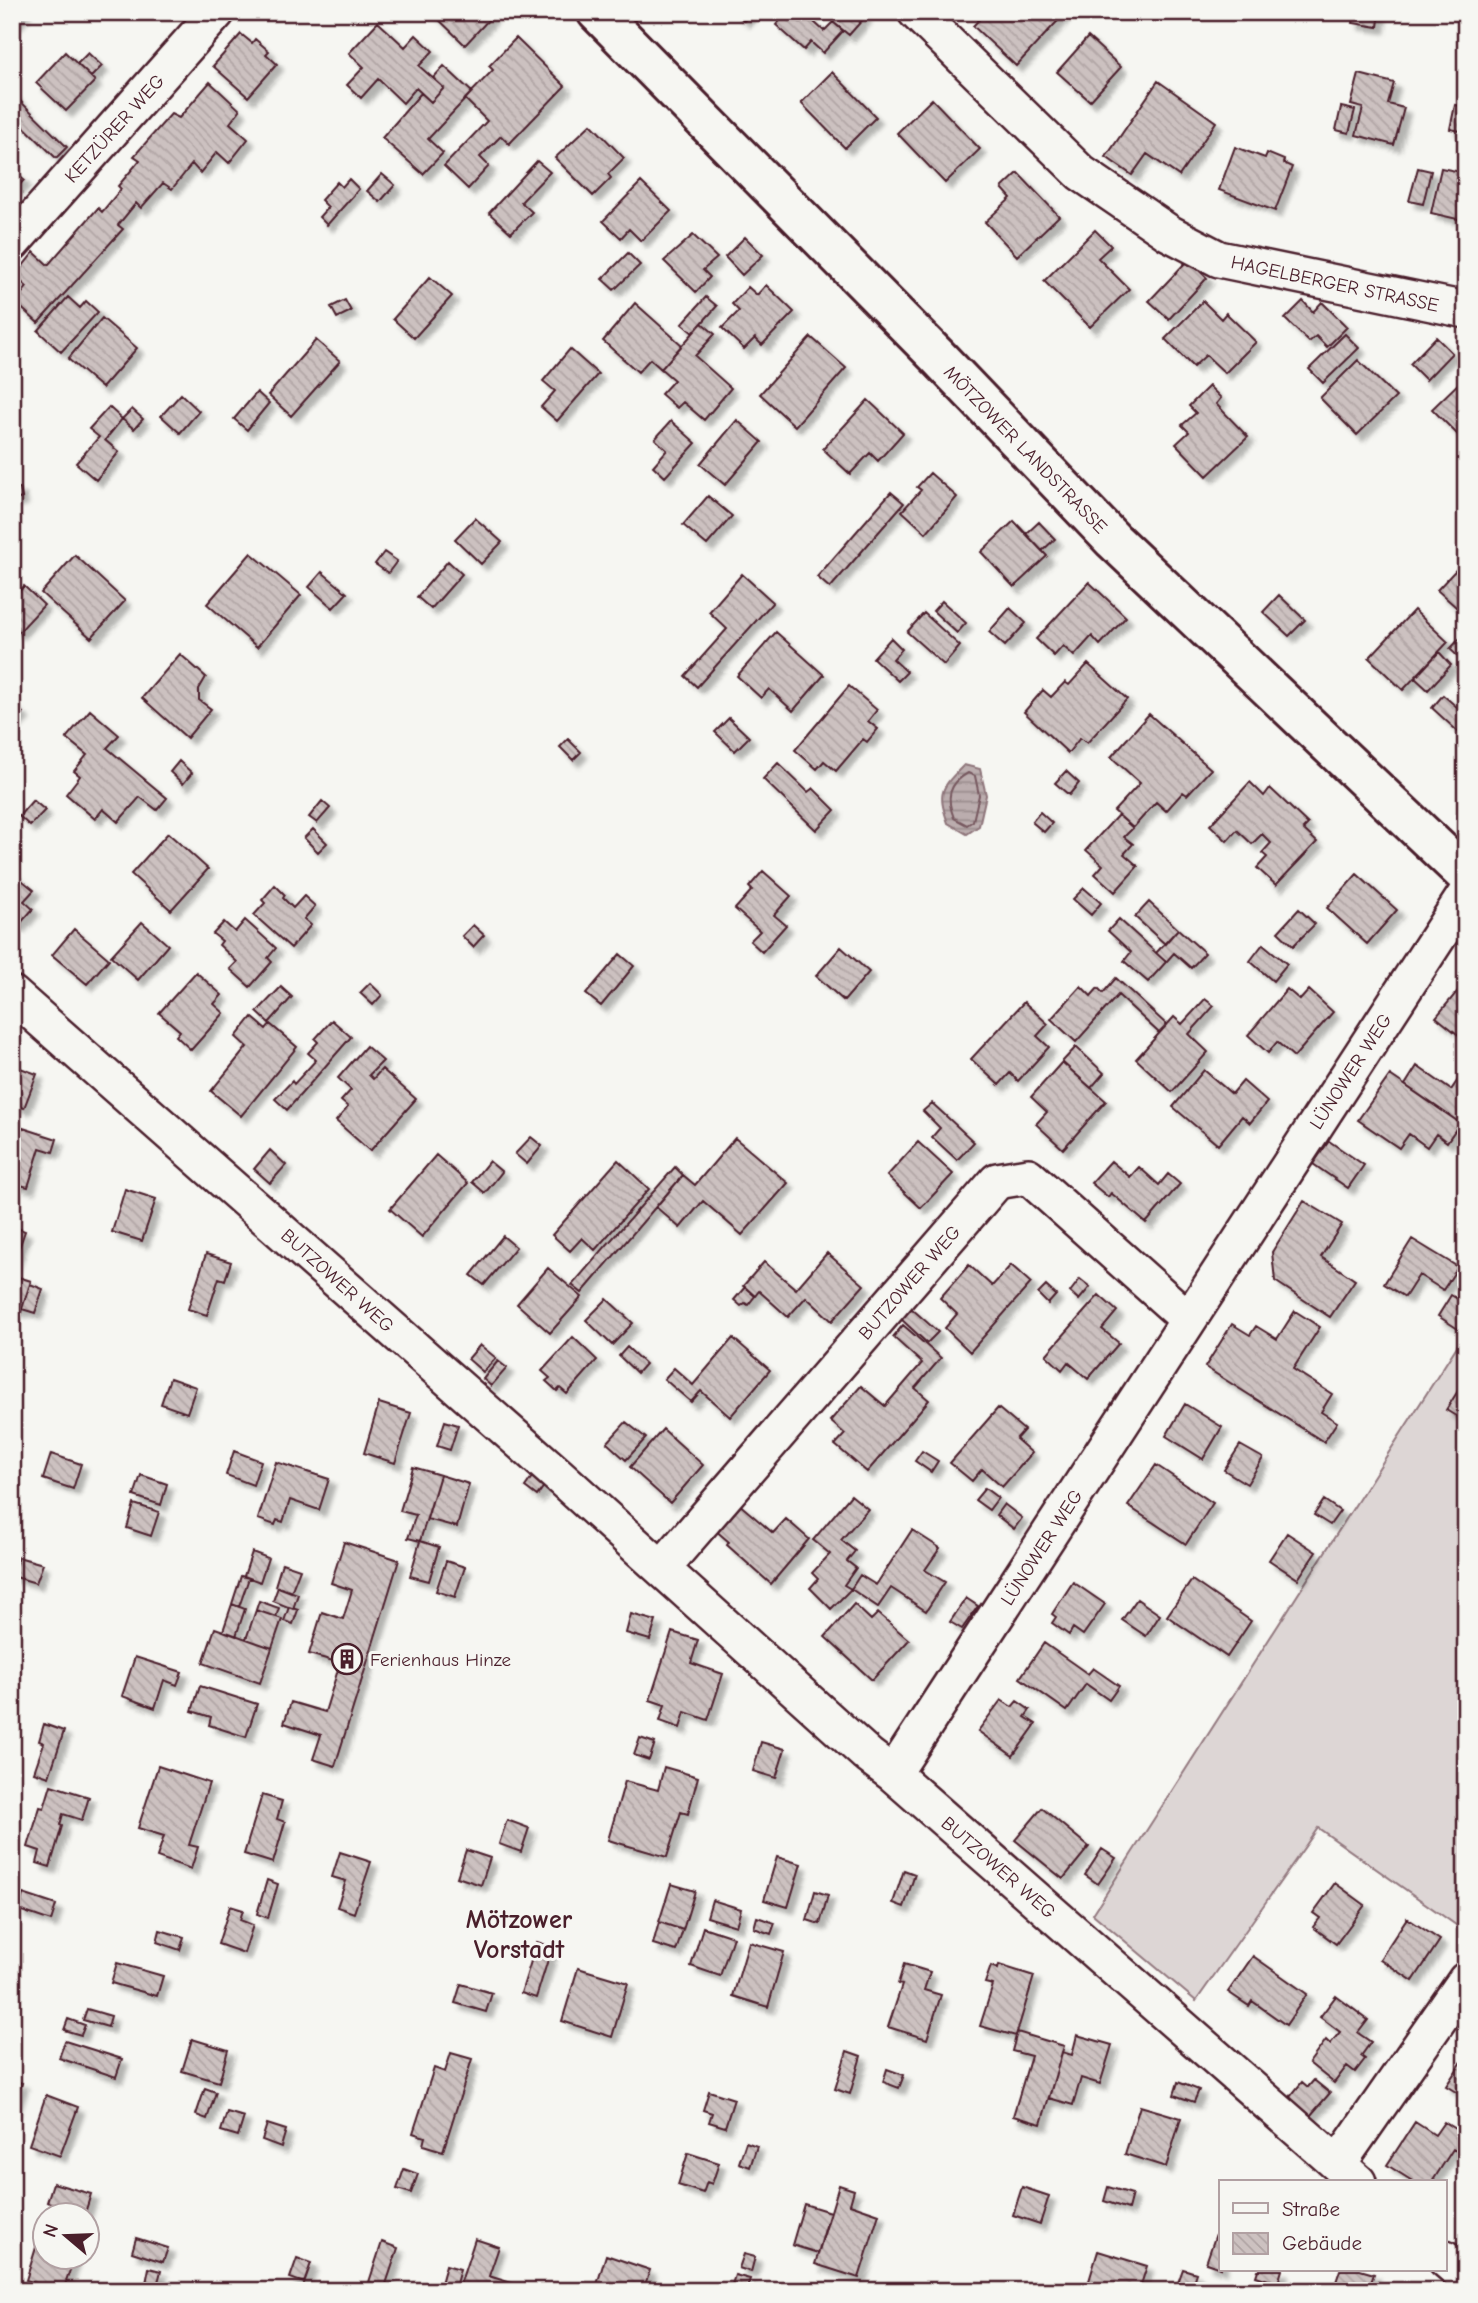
<svg xmlns="http://www.w3.org/2000/svg" width="1478" height="2303" font-family="'Comic Neue',sans-serif">
<style>
.grass{fill:#ddd6d5;stroke:#947a80;stroke-width:2}
.water{fill:url(#water-rules);stroke:#8e747a;stroke-width:2}
.lines{fill:none;stroke-linecap:round;stroke-linejoin:round}
.shore{stroke:#77585f;stroke-width:2}
.building{fill:url(#building-back-hatch);stroke:#4a1f2b;stroke-width:2;filter:url(#shadow)}
.street-casing{stroke:#4a1f2b;stroke-width:40}
.secondary-casing{stroke:#4a1f2b;stroke-width:44}
.street{stroke:#f6f6f2;stroke-width:35}
.secondary{stroke:#f6f6f2;stroke-width:38}
.labels{text-anchor:middle;stroke-width:6;stroke-linejoin:round;paint-order:stroke}
.street-label{font-size:19px;fill:#4a1f2b;stroke:#f6f6f2}
.poi-label{font-size:19px;fill:#4a1f2b;stroke:#f6f6f2;text-anchor:start}
.district-label{font-size:26px;font-weight:bold;fill:#4a1f2b;stroke:#f6f6f2}
</style>
<defs>
<pattern id="water-rules" width="6" height="5" patternUnits="userSpaceOnUse" patternTransform="scale(1.75)"><rect width="6" height="5" fill="#bbadae"/><path d="M0 2.5h6" fill="none" stroke="#9a8c8e"/></pattern>
<pattern id="building-back-hatch" width="6" height="6" patternUnits="userSpaceOnUse" patternTransform="scale(1.75)"><rect width="6" height="6" fill="#ccc1c0"/><path d="M-1 5l2 2M0 0l6 6M5-1l2 2" fill="none" stroke="#b1a5a5"/></pattern>
<filter id="shadow"><feDropShadow dx="6" dy="6" stdDeviation="2" flood-color="#0004"/></filter>
</defs>
<rect width="100%" height="100%" fill="#f6f6f2"/>
<filter id="ink" filterUnits="userSpaceOnUse"><feTurbulence type="fractalNoise" baseFrequency=".0143" numOctaves="2"/><feDisplacementMap in="SourceGraphic" scale="14" xChannelSelector="R" yChannelSelector="G"/><feConvolveMatrix kernelMatrix="1 2 1 2 8 2 1 2 1" color-interpolation-filters="sRGB"/></filter>
<g filter="url(#ink)">
<path class="grass" d="M1466,1332V1932L1318,1828L1196,2001L1093,1914Z"/>
<path class="water" d="M964,765L980,769L986,795L979,826L967,834L948,823C937,792 941,788 964,765Z"/>
<g class="lines">
<path class="shore" d="M968,773L975,776L979,795L973,821L967,825L954,818C946,798 948,784 968,773Z"/>
</g>
<path class="building" d="M12,12H24L12,26Z
M431,12H488L492,16L465,45Z
M735,12H752L744,21Z
M787,12H803L824,31L833,22L843,31L823,53L811,42L804,50L776,25Z
M841,12H860L865,17L849,35L833,22Z
M986,12H1066L1016,66L973,26Z
M1355,12H1380L1378,27L1353,23Z
M378,22L405,47L416,35L433,51L419,66L444,88L431,102L416,88L403,103L378,79L361,98L347,85L364,67L349,53Z
M241,34L252,43L255,39L269,51L266,54L277,64L248,97L213,66Z
M1088,37L1121,67L1090,101L1057,72Z
M516,38L565,86L509,144L501,136L480,157L489,166L468,189L444,166L487,121L465,99L493,70L489,66Z
M65,52L95,81L66,111L36,83Z
M88,53L102,66L91,77L77,64Z
M444,66L472,92L428,139L443,153L423,174L382,138L421,93L431,102L444,88L433,78Z
M832,72L876,117L845,148L801,103Z
M1359,74L1394,83L1388,104L1404,108L1394,145L1356,135L1363,108L1351,105Z
M1158,81L1216,122L1179,176L1147,154L1132,175L1106,157Z
M210,82L240,110L230,123L248,139L229,163L217,152L200,173L192,164L172,189L163,183L141,208L136,203L118,225L123,229L38,323L15,302L27,287L15,276L34,252L48,265L98,208L102,212L121,189L118,186L140,160L134,156L171,114L179,118Z
M12,93L67,147L56,158L12,115Z
M932,99L980,149L945,183L897,133Z
M1455,105L1466,107V132L1450,129Z
M1341,107L1355,110L1349,133L1336,130Z
M591,124L624,158L608,174L611,178L593,196L555,158Z
M1235,147L1265,158L1267,153L1284,160L1283,163L1292,167L1275,211L1219,190Z
M537,161L550,172L521,202L532,212L511,233L489,213Z
M1418,168L1431,171L1423,204L1409,201Z
M1441,168L1466,173V221L1431,213Z
M12,170L24,180L12,193Z
M1018,173L1059,216L1017,256L985,222L1011,198L1002,188Z
M382,174L395,185L380,202L367,191Z
M349,179L359,189L327,225L319,217L328,207L321,200L337,182L342,187Z
M641,182L671,211L641,241L629,229L621,238L603,221Z
M1095,230L1111,246L1098,258L1129,289L1090,327L1044,281Z
M693,235L717,258L703,270L710,277L696,292L664,261Z
M745,237L763,255L742,275L725,257Z
M628,253L640,265L614,290L602,279Z
M1188,260L1207,278L1169,319L1149,301Z
M430,277L452,296L414,338L393,319Z
M766,285L794,312L762,345L755,338L744,349L722,328L739,311L732,304L748,287L757,295Z
M68,297L80,308L86,301L98,312L61,352L38,331Z
M706,297L717,306L693,333L682,324Z
M345,300L351,311L337,318L331,307Z
M1203,301L1221,319L1226,313L1256,342L1225,373L1206,355L1193,367L1165,339Z
M1303,301L1313,312L1322,302L1347,327L1327,347L1316,336L1309,342L1285,319Z
M635,303L682,345L661,369L650,359L638,372L603,341Z
M102,318L137,348L102,388L68,359Z
M702,323L715,334L695,356L731,388L704,420L683,402L677,408L661,394L674,380L661,369Z
M1345,334L1359,348L1323,383L1309,369Z
M811,337L846,368L795,426L760,394Z
M1436,337L1452,353L1426,380L1410,364Z
M316,340L340,361L291,416L268,395Z
M570,349L598,374L557,421L541,407L555,391L543,381Z
M1358,360L1396,397L1357,435L1320,398Z
M1466,376V443L1432,409Z
M1209,386L1221,398L1216,404L1248,437L1207,476L1176,444L1189,432L1182,425L1196,413L1189,406Z
M257,392L269,403L247,430L234,419Z
M181,394L199,411L180,433L161,416Z
M868,400L903,433L878,461L870,453L850,474L823,449Z
M109,407L122,419L105,440L119,452L96,480L76,463L99,437L89,429Z
M132,409L143,419L134,429L122,419Z
M737,420L762,442L725,485L700,464Z
M671,421L696,443L665,477L653,466L667,450L655,439Z
M930,473L957,497L926,533L902,511L921,490L917,487Z
M20,488L22,498L12,501V490Z
M891,492L904,503L830,588L817,577Z
M708,496L732,516L707,545L683,525Z
M475,518L502,542L481,564L455,539Z
M1014,521L1047,556L1014,587L981,552Z
M1039,522L1055,539L1042,551L1026,534Z
M384,552L397,561L388,573L375,564Z
M251,553L301,595L257,647L207,604Z
M75,555L125,601L91,638L41,593Z
M1466,559V616L1437,590Z
M448,561L462,574L431,609L417,597Z
M322,572L347,593L333,608L309,587Z
M742,574L773,602L697,687L685,676L727,629L709,612Z
M1089,582L1126,617L1100,645L1092,636L1074,656L1063,646L1054,656L1036,639Z
M24,586L44,605L18,633L12,628V599Z
M1279,595L1305,620L1289,636L1263,612Z
M942,601L966,623L957,633L933,611Z
M1010,608L1026,623L1005,646L989,632Z
M1414,610L1448,642L1403,690L1369,658Z
M924,613L960,646L944,665L907,632Z
M776,632L824,675L793,711L769,689L761,698L737,676Z
M1462,636L1466,639V664L1450,649Z
M891,638L902,649L893,659L907,672L898,681L873,658Z
M1439,652L1451,665L1428,690L1415,678Z
M180,654L206,677L199,689V700L211,709L187,738L142,698Z
M1088,664L1127,699L1087,743L1080,738L1068,753L1024,712L1043,690L1051,697L1065,682L1069,685Z
M849,686L877,710L868,721L878,729L867,742L863,739L836,771L824,761L817,769L795,750Z
M1443,695L1466,715V739L1432,708Z
M12,703L23,713L12,724Z
M90,710L119,735L107,748L167,798L157,810L140,797L118,822L103,809L95,819L66,794L80,776L74,771L87,755L66,738Z
M1149,714L1211,769L1187,795L1183,792L1166,811L1156,802L1133,828L1114,811L1140,783L1111,757Z
M729,718L749,737L735,751L715,732Z
M568,739L581,752L573,760L560,747Z
M179,761L192,773L183,784L170,772Z
M778,763L808,792L813,788L835,810L816,830L763,779Z
M1066,771L1079,783L1069,795L1055,783Z
M1250,782L1264,796L1270,788L1308,824L1303,829L1317,842L1276,885L1257,868L1267,857L1262,853L1271,843L1262,834L1252,844L1237,830L1227,841L1210,825Z
M33,800L45,810L30,826L19,816Z
M322,801L330,808L317,823L309,817Z
M1040,812L1052,823L1044,832L1032,822Z
M1118,815L1133,828L1124,837L1133,844L1124,854L1138,866L1115,892L1095,874L1103,865L1086,850Z
M313,829L327,843L318,852L304,838Z
M168,833L208,869L171,910L131,874Z
M763,871L791,896L774,915L786,925L762,952L750,941L760,931L735,909L752,890L749,887Z
M12,872L34,890L24,901L33,909L18,926L12,921Z
M1357,874L1397,910L1367,944L1327,908Z
M275,885L285,895L283,898L293,908L304,896L315,906L304,919L311,925L291,948L254,915L265,903L262,900Z
M1084,888L1101,903L1091,915L1073,899Z
M1149,902L1178,929L1165,944L1135,917Z
M1299,909L1315,924L1293,946L1278,932Z
M1119,919L1166,962L1148,982L1124,961L1131,952L1108,931Z
M245,920L276,948L268,958L272,962L250,987L230,969L237,962L219,945L222,941L213,934L224,922L235,932Z
M142,922L168,945L138,980L111,956Z
M473,925L484,935L473,947L462,936Z
M74,929L109,959L87,984L52,955Z
M1178,929L1205,953L1191,968L1174,953L1166,962L1156,953Z
M1263,944L1287,964L1273,981L1250,961Z
M841,947L869,972L844,1001L816,976Z
M620,954L634,966L601,1006L586,994Z
M196,972L222,995L214,1004L224,1013L191,1050L176,1036L180,1031L159,1013Z
M1116,978L1167,1025L1159,1033L1118,995L1076,1042L1051,1019L1081,986L1091,996L1098,988L1103,993Z
M1466,981V1041L1436,1017Z
M370,983L382,995L373,1005L360,993Z
M281,987L292,997L269,1023L257,1012Z
M1287,989L1300,1000L1309,990L1333,1012L1294,1057L1277,1042L1268,1053L1248,1035Z
M1205,999L1214,1006L1189,1034L1208,1052L1172,1092L1136,1059L1174,1017L1182,1024Z
M1024,1002L1048,1024L1037,1036L1049,1047L1018,1081L1010,1073L999,1085L971,1059Z
M252,1017L266,1029L270,1024L297,1047L241,1116L211,1091L247,1047L236,1037Z
M332,1020L351,1037L287,1110L275,1099L292,1081L294,1084L316,1060L308,1053L318,1042L315,1039Z
M366,1046L383,1061L369,1075L373,1079L382,1069L416,1099L370,1151L336,1121L348,1107L341,1101L351,1090L338,1078Z
M1076,1047L1104,1073L1091,1088L1062,1062Z
M1062,1062L1106,1101L1063,1149L1036,1124L1047,1112L1031,1097Z
M12,1065L37,1074L24,1108L12,1104Z
M1417,1066L1451,1090L1466,1068V1127L1405,1085Z
M1204,1070L1232,1094L1243,1081L1267,1102L1250,1123L1242,1116L1218,1145L1173,1107Z
M1390,1075L1460,1123L1447,1142L1436,1134L1427,1147L1409,1134L1399,1148L1358,1120Z
M932,1103L974,1142L957,1160L932,1137L940,1128L923,1111Z
M20,1127L57,1139L53,1152L40,1148L28,1187L12,1183V1138L17,1140Z
M531,1137L542,1146L527,1164L515,1154Z
M735,1138L788,1183L742,1235L703,1201L680,1228L656,1207L683,1175L695,1185Z
M1329,1141L1364,1165L1348,1188L1313,1164Z
M918,1142L953,1174L921,1208L887,1176Z
M270,1150L286,1165L270,1183L254,1169Z
M436,1155L468,1183L422,1237L390,1209Z
M618,1160L649,1189L595,1250L582,1238L570,1251L552,1235Z
M489,1161L502,1172L485,1193L472,1182Z
M1111,1161L1130,1177L1139,1167L1159,1185L1168,1174L1180,1184L1146,1223L1111,1193L1108,1197L1091,1183Z
M675,1167L683,1175L582,1293L572,1285Z
M125,1189L156,1199L142,1241L112,1232Z
M1304,1201L1342,1224L1321,1257L1355,1280L1330,1317L1275,1281L1272,1252Z
M12,1226L25,1231L12,1268Z
M503,1236L516,1247L484,1285L471,1275Z
M1412,1239L1458,1267L1443,1290L1419,1275L1405,1297L1384,1284Z
M827,1253L864,1285L832,1321L806,1297L788,1317L759,1291L755,1296L743,1286L764,1262L796,1289Z
M206,1254L231,1262L225,1280L219,1278L207,1315L188,1309Z
M969,1265L992,1286L1011,1265L1031,1283L970,1352L945,1328L957,1314L940,1298Z
M548,1268L582,1297L550,1333L517,1304Z
M12,1275L31,1281L21,1311L12,1308Z
M1080,1279L1090,1287L1079,1300L1070,1292Z
M30,1284L43,1289L35,1313L22,1309Z
M1046,1286L1056,1295L1048,1304L1038,1294Z
M745,1287L755,1296L748,1305L745,1303L741,1306L734,1300Z
M1099,1295L1117,1311L1102,1329L1119,1343L1088,1379L1068,1362L1062,1370L1046,1355Z
M1451,1295L1466,1304V1318L1458,1329L1438,1316Z
M607,1299L633,1323L612,1345L586,1320Z
M911,1308L938,1332L927,1343L901,1319Z
M1295,1311L1320,1327L1293,1369L1332,1394L1321,1412L1337,1422L1324,1442L1205,1367L1232,1324L1250,1335L1256,1326L1277,1339Z
M903,1325L941,1358L915,1388L929,1400L867,1472L835,1445L845,1434L830,1421L861,1386L885,1406L922,1363L893,1337Z
M573,1337L597,1360L567,1394L560,1388L557,1391L546,1381L550,1378L542,1371Z
M733,1338L770,1370L730,1417L701,1391L691,1402L664,1379L674,1368L693,1385Z
M480,1345L496,1358L483,1372L468,1359Z
M627,1347L645,1364L637,1373L619,1356Z
M498,1361L507,1368L491,1386L483,1379Z
M170,1378L196,1387L187,1413L161,1404Z
M1466,1378V1422L1446,1410Z
M379,1403L411,1413L395,1463L364,1453Z
M1185,1404L1222,1427L1203,1459L1166,1436Z
M998,1408L1024,1430L1016,1439L1032,1453L1002,1487L982,1469L972,1481L950,1463Z
M445,1421L458,1425L450,1450L437,1446Z
M626,1422L646,1438L626,1460L607,1443Z
M663,1429L703,1465L670,1503L630,1467Z
M1240,1445L1263,1458L1247,1484L1224,1470Z
M234,1451L261,1461L253,1485L226,1475Z
M922,1451L938,1461L931,1472L915,1461Z
M51,1454L81,1464L73,1489L43,1479Z
M276,1462L329,1479L319,1510L290,1500L283,1522L277,1520L275,1525L258,1519Z
M1156,1465L1213,1503L1186,1544L1128,1506Z
M413,1467L440,1475L420,1541L408,1538L416,1515L400,1511Z
M141,1475L167,1484L161,1505L134,1496Z
M440,1475L469,1484L457,1527L427,1519Z
M532,1477L544,1486L537,1496L525,1487Z
M985,1488L998,1498L989,1510L975,1500Z
M851,1495L868,1509L841,1540L855,1551L847,1561L856,1568L844,1585L851,1589L831,1609L810,1588L818,1579L812,1573L830,1554L813,1540Z
M1324,1500L1340,1511L1330,1525L1314,1515Z
M738,1503L773,1533L786,1519L809,1539L771,1584L727,1545L729,1542L715,1530Z
M134,1504L159,1512L151,1536L127,1528Z
M1004,1504L1022,1518L1014,1529L996,1515Z
M912,1530L940,1548L925,1570L945,1582L926,1611L891,1588L878,1607L851,1589L860,1575L876,1585Z
M1287,1533L1316,1552L1298,1579L1269,1560Z
M420,1541L439,1547L429,1581L410,1576Z
M344,1542L399,1560L335,1766L313,1759L321,1735L284,1723L291,1702L325,1712L340,1663L309,1654L322,1612L343,1619L352,1590L331,1583Z
M252,1552L268,1558L260,1582L244,1576Z
M18,1557L43,1564L36,1583L12,1576Z
M446,1561L465,1567L455,1597L436,1591Z
M282,1563L300,1569L291,1592L275,1586Z
M241,1576L249,1578L239,1607L232,1604Z
M1192,1580L1251,1621L1227,1657L1167,1616Z
M1073,1582L1105,1604L1083,1635L1073,1628L1069,1635L1052,1623L1056,1617L1052,1614Z
M278,1587L298,1594L293,1609L273,1601Z
M966,1598L978,1606L962,1629L950,1622Z
M1137,1599L1160,1615L1146,1636L1122,1620Z
M259,1601L279,1608L276,1617L256,1610Z
M232,1604L245,1609L236,1636L223,1631Z
M854,1604L871,1620L878,1613L909,1640L872,1680L825,1637Z
M289,1607L298,1610L293,1624L284,1621Z
M256,1610L282,1619L272,1648L246,1639Z
M631,1614L656,1621L650,1640L626,1633Z
M215,1628L272,1648L260,1683L203,1663Z
M672,1632L698,1640L691,1663L723,1674L708,1720L685,1712L680,1728L660,1721L665,1705L650,1700Z
M1044,1643L1088,1674L1093,1668L1119,1686L1109,1700L1086,1684L1067,1711L1020,1678Z
M135,1657L182,1672L177,1685L164,1680L155,1708L122,1696Z
M200,1686L257,1704L246,1737L209,1725L211,1717L192,1711Z
M1001,1700L1012,1707L1017,1701L1030,1710L1025,1717L1036,1724L1013,1756L978,1731Z
M44,1724L64,1731L49,1777L34,1772L44,1743L39,1741Z
M640,1738L655,1743L649,1760L634,1755Z
M761,1742L785,1749L776,1778L753,1771Z
M158,1766L209,1783L189,1845L198,1847L191,1869L157,1857L164,1836L138,1828Z
M664,1767L698,1777L688,1814L681,1812L667,1857L608,1840L625,1781L658,1790Z
M51,1785L89,1797L82,1820L63,1814L60,1825L62,1826L50,1867L37,1863L40,1851L28,1847L40,1807L44,1808Z
M262,1795L282,1801L277,1819L285,1822L273,1863L244,1854Z
M1042,1808L1089,1847L1063,1879L1015,1840Z
M507,1820L529,1828L521,1852L499,1844Z
M1102,1849L1116,1858L1098,1884L1085,1875Z
M466,1850L490,1858L481,1885L457,1877Z
M340,1852L371,1862L354,1913L337,1907L346,1881L332,1877Z
M777,1857L801,1864L788,1907L764,1900Z
M904,1870L915,1874L904,1907L893,1903Z
M267,1880L278,1884L268,1918L257,1914Z
M1335,1883L1365,1905L1336,1944L1313,1927L1320,1918L1313,1913Z
M671,1884L695,1891L683,1930L659,1922Z
M815,1891L828,1895L820,1924L807,1920Z
M23,1894L56,1905L51,1921L19,1910Z
M712,1900L741,1909L736,1926L707,1917Z
M230,1906L243,1910L240,1920L253,1925L244,1953L218,1944Z
M757,1917L775,1923L771,1934L754,1928Z
M1407,1918L1440,1940L1413,1981L1380,1959Z
M659,1922L683,1930L676,1951L653,1944Z
M703,1927L733,1937L720,1976L691,1966Z
M160,1930L184,1937L180,1950L157,1942Z
M537,1942L552,1947L536,1998L521,1993Z
M749,1942L784,1952L768,2007L733,1996Z
M1253,1956L1307,1994L1286,2025L1252,2001L1249,2006L1228,1992Z
M117,1963L163,1976L157,1996L111,1983Z
M904,1964L930,1972L924,1990L941,1995L927,2039L888,2027L902,1985L898,1984Z
M999,1965L1034,1976L1016,2036L980,2026L993,1985L985,1983L991,1966L998,1969Z
M578,1968L628,1983L612,2037L562,2021Z
M461,1984L492,1993L486,2012L455,2003Z
M1336,1996L1368,2020L1358,2033L1371,2042L1361,2056L1365,2059L1355,2072L1347,2066L1334,2083L1309,2063L1326,2040L1330,2044L1340,2032L1320,2017Z
M87,2009L111,2016L108,2027L83,2020Z
M68,2019L85,2025L81,2035L64,2030Z
M1017,2032L1064,2046L1041,2124L1013,2116L1031,2056L1012,2051Z
M1077,2035L1112,2045L1100,2084L1081,2078L1073,2105L1049,2098L1062,2052L1072,2055Z
M192,2039L228,2050L219,2082L182,2071Z
M65,2041L122,2059L116,2077L59,2058Z
M847,2051L861,2056L850,2094L835,2089Z
M451,2053L472,2059L443,2151L423,2145L425,2137L413,2133L434,2068L445,2072Z
M1465,2057L1466,2058V2098L1446,2086Z
M887,2069L904,2075L899,2088L883,2082Z
M12,2080L22,2083L12,2113Z
M1314,2080L1330,2093L1310,2116L1289,2098L1302,2082L1308,2087Z
M1178,2082L1199,2090L1194,2102L1174,2095Z
M205,2088L216,2092L207,2119L196,2115Z
M709,2091L734,2099L725,2127L709,2122L712,2113L703,2110Z
M46,2095L78,2107L60,2156L29,2145Z
M1140,2106L1181,2118L1166,2167L1125,2154Z
M227,2112L244,2117L238,2136L221,2131Z
M1415,2122L1435,2135L1444,2122L1466,2136V2157L1453,2149L1432,2182H1414L1387,2165Z
M267,2124L286,2130L281,2147L262,2140Z
M746,2142L757,2146L750,2167L739,2163Z
M688,2153L719,2163L712,2184L707,2182L703,2193L678,2185Z
M404,2169L418,2174L411,2193L397,2189Z
M53,2183L91,2194L85,2213L47,2202Z
M839,2185L854,2190L850,2204L879,2214L859,2278L815,2264Z
M1022,2187L1049,2196L1040,2224L1013,2215Z
M1108,2187L1132,2194L1128,2209L1104,2201Z
M804,2204L830,2212L818,2253L792,2245Z
M1217,2231L1221,2232V2268L1206,2263Z
M136,2238L168,2248L163,2262L132,2252Z
M475,2239L499,2247L489,2276L521,2286L519,2291H458Z
M38,2241L46,2243V2258H74L63,2291L26,2280Z
M382,2242L398,2248L385,2287L369,2282Z
M1098,2251L1147,2266L1139,2291H1086Z
M744,2254L755,2257L751,2272L739,2268Z
M606,2255L650,2270L643,2291H595Z
M297,2258L311,2263L304,2283L290,2278Z
M446,2265L460,2269L454,2291H439Z
M149,2268L161,2271L157,2286L146,2283Z
M1183,2269L1196,2273L1190,2291H1175Z
M1258,2270H1282L1278,2283L1256,2276Z
M1340,2270H1360L1374,2274L1368,2291H1333Z
M735,2275L750,2279L746,2291H730Z"/>
<g class="lines">
<g class="street-casing">
<path id="street" d="M916,12L1081,173L1169,233L1219,259L1466,310
M12,243L217,12
M12,994L559,1476L869,1756L893,1774L1358,2182
M662,1568L997,1181L1028,1176L1188,1319
M893,1774L1466,894
M1338,2164L1466,1980
M1445,2259L1466,2277"/>
</g>
<g class="secondary-casing">
<path id="secondary" d="M597,12L938,357L1113,540L1466,875"/>
</g>
<use href="#street" class="street"/>
<use href="#secondary" class="secondary"/>
</g>
</g>
<defs>
<g id="building-ring" transform="scale(1.575)"><circle r="9.5" fill="#f6f6f2" stroke="#4a1f2b" stroke-width="1.5"/><path d="M-4-6H4V6H1V3H-1V6H-4ZM-2.5-4.3h1.7v1.8h-1.7ZM.8-4.3h1.7v1.8H.8ZM-2.5-1h1.7V.8h-1.7ZM.8-1h1.7V.8H.8Z" fill="#4a1f2b"/></g>
</defs>
<g fill-rule="evenodd">
<use href="#building-ring" x="347" y="1659"/>
</g>
<g class="labels">
<g class="street-label">
<text transform="translate(114 128) rotate(-48)" y="7">KETZÜRER WEG</text>
<text transform="translate(1335 283) rotate(12)" y="7">HAGELBERGER STRASSE</text>
<text transform="translate(1026 449) rotate(46)" y="7">MÖTZOWER LANDSTRASSE</text>
<text transform="translate(1350 1071) rotate(-57)" y="7">LÜNOWER WEG</text>
<text transform="translate(338 1280) rotate(42)" y="7">BUTZOWER WEG</text>
<text transform="translate(909 1282) rotate(-49)" y="7">BUTZOWER WEG</text>
<text transform="translate(1041 1547) rotate(-57)" y="7">LÜNOWER WEG</text>
<text transform="translate(999 1867) rotate(41)" y="7">BUTZOWER WEG</text>
</g>
<g class="poi-label">
<text x="370" y="1666">Ferienhaus Hinze</text>
</g>
<g class="district-label">
<text x="519" y="1928">Mötzower<tspan x="519" dy="30">Vorstadt</tspan></text>
</g>
</g>
<rect width="1478" height="2303" fill="none" stroke="#f6f6f2" stroke-width="42"/>
<rect x="21" y="21" width="1436" height="2261" fill="none" stroke="#4a1f2b" stroke-width="2.5" filter="url(#ink)"/>
<rect x="1219" y="2180" width="228" height="91" fill="#f6f6f2" stroke="#b1a0a2" stroke-width="2"/>
<rect x="1233" y="2203" width="35" height="10" fill="#f6f6f2" stroke="#b1a0a2" stroke-width="2"/>
<text x="1282" y="2216" font-size="21" fill="#4a1f2b">Straße</text>
<rect x="1233" y="2233" width="35" height="21" fill="url(#building-back-hatch)" stroke="#b1a0a2" stroke-width="2"/>
<text x="1282" y="2250" font-size="21" fill="#4a1f2b">Gebäude</text>
<g transform="translate(66 2236) rotate(289)"><circle r="33" fill="#f6f6f2" stroke="#b1a0a2" stroke-width="2"/>
<path d="M0-5L12 26L0 18L-12 26Z" fill="#4a1f2b"/>
<text y="-10" font-size="19" font-weight="bold" text-anchor="middle" fill="#4a1f2b">N</text>
</g>
</svg>
